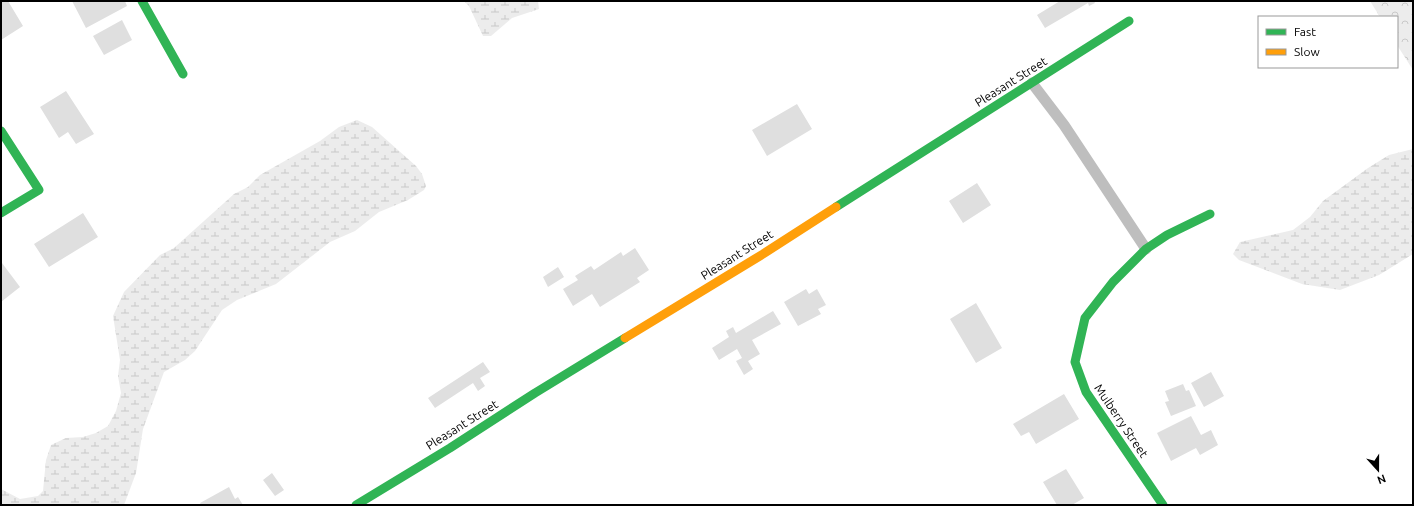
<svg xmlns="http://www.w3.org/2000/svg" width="1414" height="506" font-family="Ubuntu,sans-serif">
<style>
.forest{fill:url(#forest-crowns)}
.wetland{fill:url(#wetland-marsh)}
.building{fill:#dfdfdf}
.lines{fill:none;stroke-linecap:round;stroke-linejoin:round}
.lane{stroke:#bebebe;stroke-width:11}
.fast{stroke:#30b455;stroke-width:9}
.slow{stroke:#ff9f0a;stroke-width:9}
.labels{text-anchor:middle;stroke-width:3.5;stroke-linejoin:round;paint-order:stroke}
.street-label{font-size:12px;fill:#000;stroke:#fff}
</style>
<defs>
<pattern id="forest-crowns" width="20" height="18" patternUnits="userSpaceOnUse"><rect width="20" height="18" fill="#ececec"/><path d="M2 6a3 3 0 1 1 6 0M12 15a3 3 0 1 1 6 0" fill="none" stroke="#c9c9c9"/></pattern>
<pattern id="wetland-marsh" width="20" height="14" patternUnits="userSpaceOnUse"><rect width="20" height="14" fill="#ececec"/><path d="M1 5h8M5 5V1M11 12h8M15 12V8" fill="none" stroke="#c9c9c9"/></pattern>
</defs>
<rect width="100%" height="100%" fill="#fff"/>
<path class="forest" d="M1370,1H1413V70L1397,45V17H1380Z"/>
<path class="wetland" d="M464,1H538L539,9L512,18L491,36H483L469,6Z
M357,120L372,127L416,166L422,174L426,186L424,190L408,200L379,212L355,231L330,242L276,284L237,300L222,310L195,351L185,360L164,372L143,429L136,473L124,505H1V489L20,499L38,496L43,491L46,460L51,445L66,438L83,437L96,433L108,426L116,411L121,393L118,376L120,360L113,316L124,292L160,255L174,248L234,194L248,187L260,175L320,141L339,127Z
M1413,149V254L1379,275L1340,290L1302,284L1239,260L1233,254L1240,242L1293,230L1310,217L1323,201L1368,168L1389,155Z"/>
<path class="building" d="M1,1H8L23,26L1,40Z
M72,1H125L127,6L86,28Z
M1060,1H1094L1095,3L1089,6L1088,3L1045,28L1037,15Z
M122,20L132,40L104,55L93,36Z
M66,91L94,134L76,144L68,132L59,138L40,107Z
M797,104L812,129L767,156L752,130Z
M977,183L991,205L963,223L949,201Z
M83,213L98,237L49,267L34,244Z
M635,248L649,270L637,278L640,282L600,307L592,294L573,306L563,289L578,280L575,276L591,266L594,270L621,252L623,256Z
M2,263L20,287L1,302V264Z
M558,267L564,277L548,287L543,277Z
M806,289L809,294L817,289L826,305L818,309L821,314L798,326L784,302Z
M976,303L1002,348L976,363L950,319Z
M773,311L781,324L752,340L760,354L748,361L753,369L744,375L736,361L742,358L737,349L719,360L712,348L729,337L726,331L733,327L736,333Z
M483,362L490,372L480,378L485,386L478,391L473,383L435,408L428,398Z
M1211,372L1224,396L1204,407L1191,383Z
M1183,384L1186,391L1189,390L1196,406L1171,416L1165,402L1169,401L1165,391Z
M1064,394L1079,419L1036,444L1029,432L1021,436L1013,424Z
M1191,416L1201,435L1211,430L1218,445L1200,455L1196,448L1171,461L1157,433Z
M1066,469L1084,498L1072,505H1057L1043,482Z
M272,473L284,490L275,496L263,480Z
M229,487L235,499L238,497L243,505H201L200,503Z"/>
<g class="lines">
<path class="lane" d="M1032,83L1064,125L1146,249"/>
<path class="fast" d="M142,1L183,74
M1,131L39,190L1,213
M836,207L1129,21
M356,505L450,448L535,393L625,338
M1163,505L1086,392L1075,362L1085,318L1113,282L1146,249L1167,235L1210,214"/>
<path class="slow" d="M625,338L763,254L836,207"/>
</g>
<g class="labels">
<g class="street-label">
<text transform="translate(1011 82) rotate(-32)" y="4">Pleasant Street</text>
<text transform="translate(737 255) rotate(-32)" y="4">Pleasant Street</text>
<text transform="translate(1121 421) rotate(56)" y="4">Mulberry Street</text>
<text transform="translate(462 425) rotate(-32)" y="4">Pleasant Street</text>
</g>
</g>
<rect width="1414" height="506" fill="none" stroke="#000000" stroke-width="4"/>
<rect x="1258" y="16" width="140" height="52" fill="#ffffff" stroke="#999999"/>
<rect x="1266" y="29" width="20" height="6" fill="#30b455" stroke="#999999"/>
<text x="1294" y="36" font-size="12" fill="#000000">Fast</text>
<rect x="1266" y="49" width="20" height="6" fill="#ff9f0a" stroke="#999999"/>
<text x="1294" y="56" font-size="12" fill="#000000">Slow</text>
<g transform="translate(1378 470) rotate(159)" stroke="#ffffff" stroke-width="3" paint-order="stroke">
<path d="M0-3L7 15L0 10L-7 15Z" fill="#000000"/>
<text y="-6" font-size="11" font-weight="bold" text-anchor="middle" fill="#000000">N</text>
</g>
</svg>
